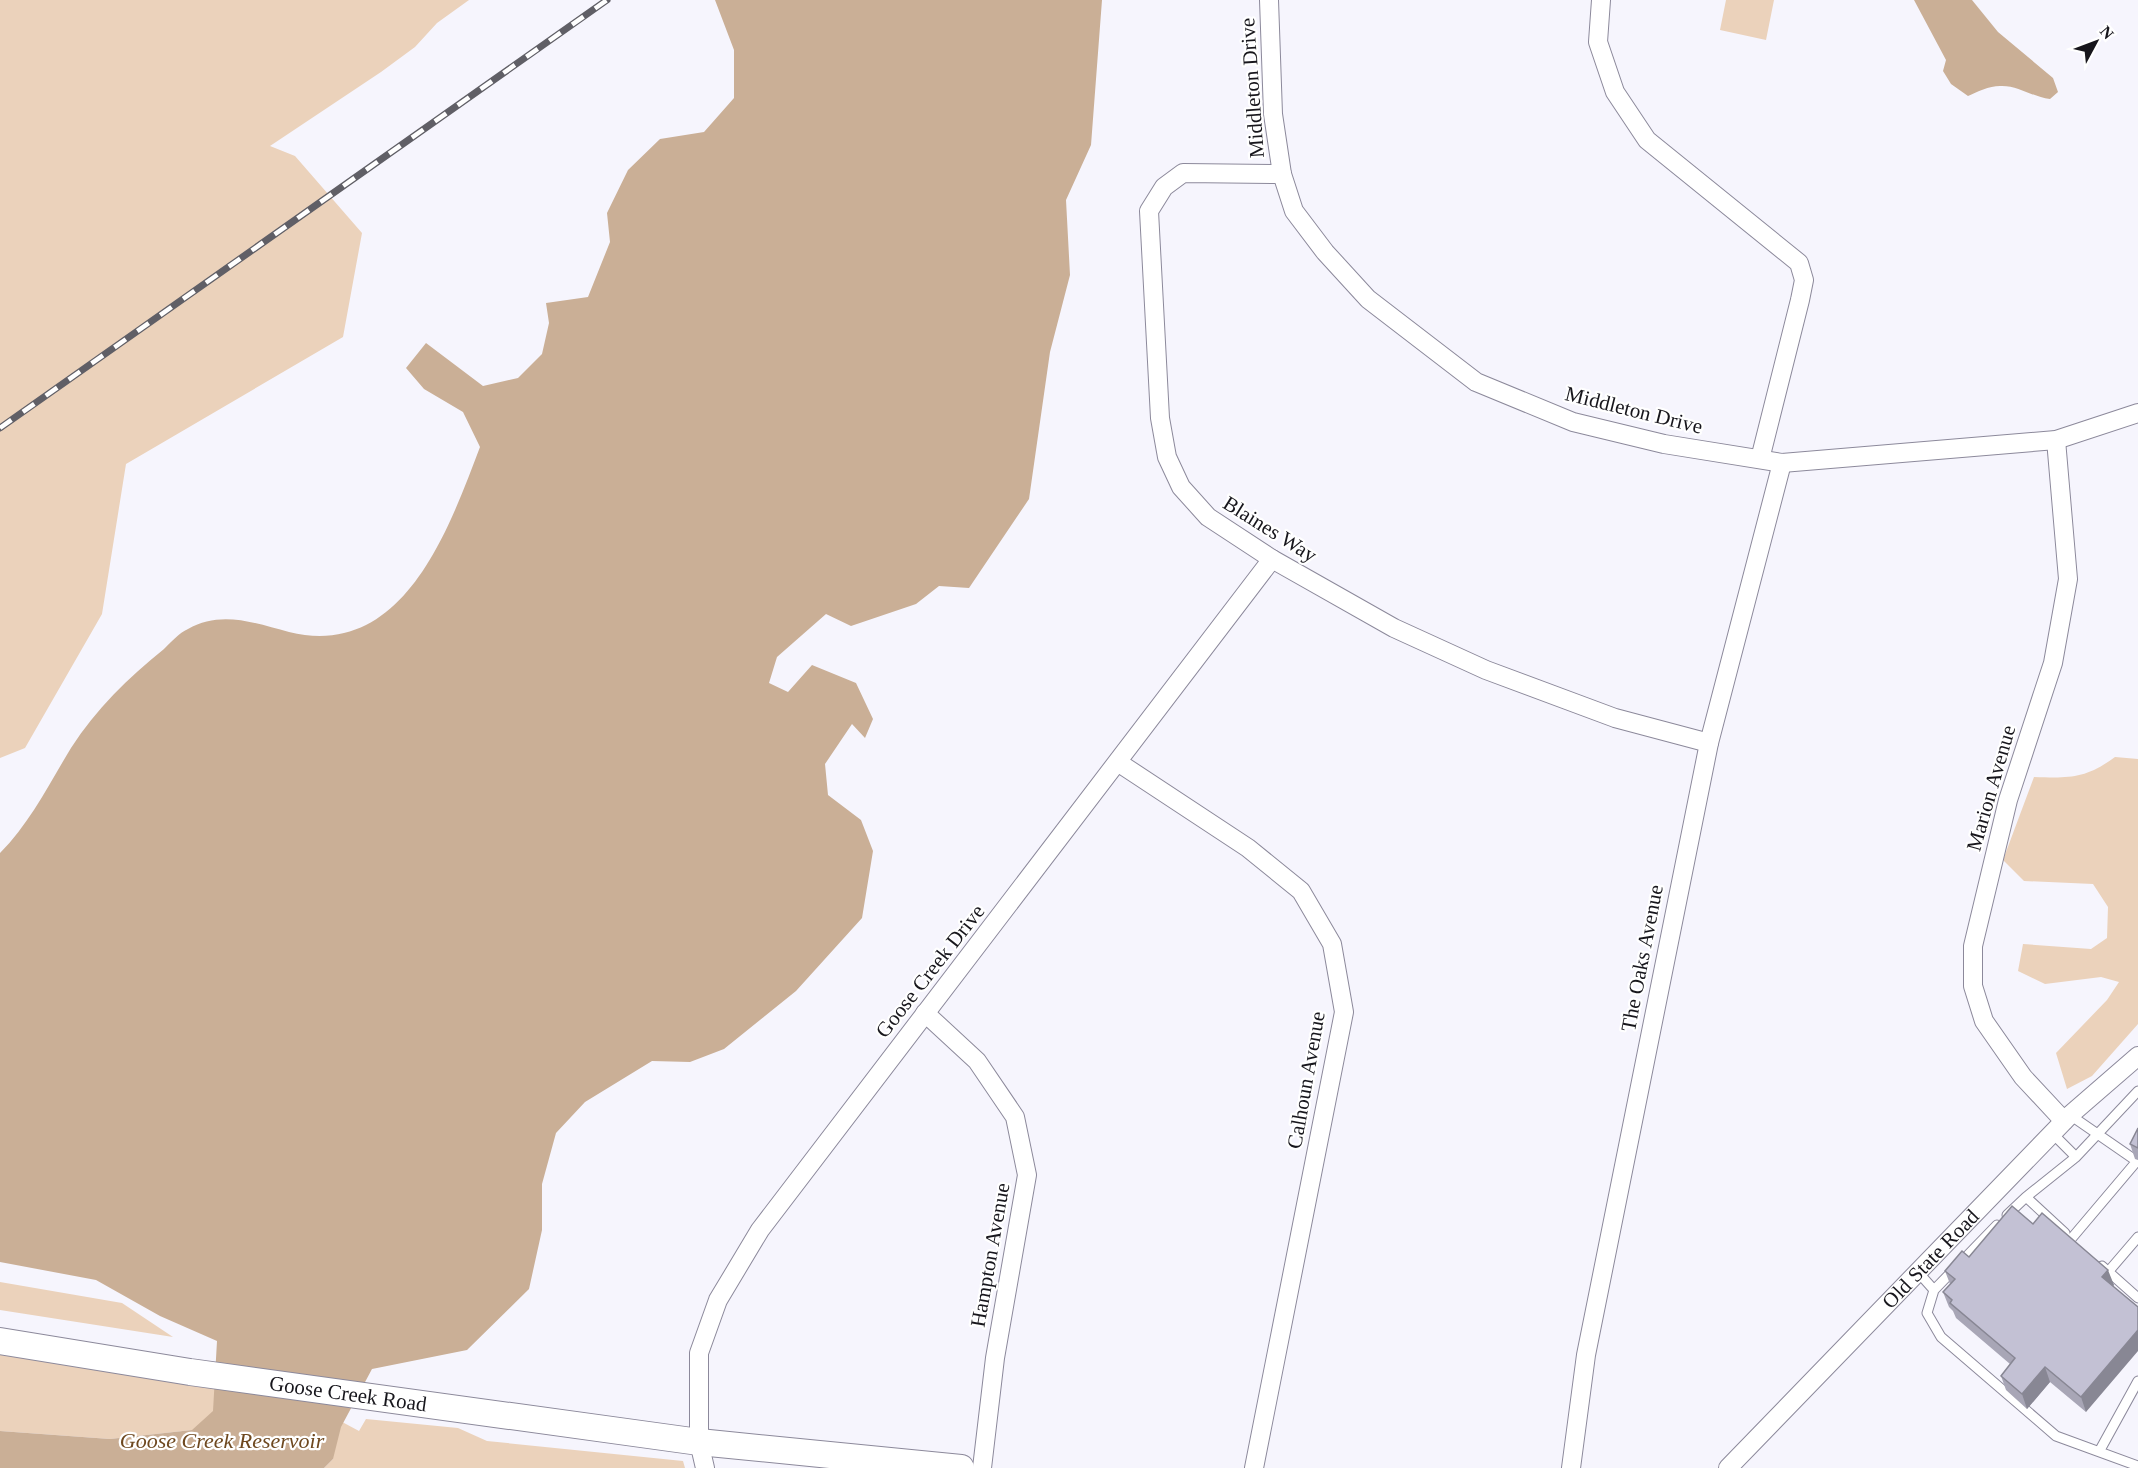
<svg xmlns="http://www.w3.org/2000/svg" width="2138" height="1468" font-family="'Times New Roman',serif">
<style>
.green{fill:#ebd2bb}
.water{fill:#caaf96}
.lines{fill:none;stroke-linecap:round;stroke-linejoin:round}
.lane-casing{stroke:#8c899b;stroke-width:11}
.street-casing{stroke:#8c899b;stroke-width:20}
.secondary-casing{stroke:#8c899b;stroke-width:28}
.lane{stroke:#fff;stroke-width:9}
.street{stroke:#fff;stroke-width:18}
.secondary{stroke:#fff;stroke-width:26}
.rail-casing{stroke:#605f66;stroke-width:7}
.rail{stroke:#fff;stroke-width:4.5;stroke-dasharray:14;stroke-linecap:butt}
.wall{fill:#a8a6b6}
.shaded-wall{fill:#888794}
.building{fill:#c3c1d4;stroke:#888794;stroke-width:1.5}
.labels{text-anchor:middle;stroke-width:4.5;stroke-linejoin:round;paint-order:stroke}
.street-label{font-size:21px;fill:#17161c;stroke:#fff}
.water-label{font-size:22px;font-style:italic;fill:#6e481f;stroke:#fff}
</style>
<rect width="100%" height="100%" fill="#f6f5fd"/>
<path class="green" d="M0,0H469L437,23L415,47L381,72L270,146L295,156L362,233L343,337L126,464L102,614L25,748L0,758Z
M1726,0H1774L1766,40L1720,30Z
M2115,757L2138,759V1024L2092,1076L2067,1089L2056,1053L2107,1000L2119,982L2101,977L2045,984L2018,971L2023,944L2091,949L2107,938L2108,907L2093,884L2024,881L2003,860L2034,777C2070,778 2085,779 2115,757Z
M0,1282L122,1303L173,1337L0,1310Z
M0,1341L318,1409L359,1431L366,1419L458,1428L487,1441L683,1461L685,1468H324L333,1459L192,1430L110,1439L0,1431Z"/>
<path class="water" d="M715,0H1102L1091,145L1066,200L1070,275L1050,352L1029,499L969,588L939,586L916,604L851,626L826,614L777,657L769,683L788,692L812,665L856,683L873,719L865,738L852,724L825,764L828,795L861,820L873,851L862,918L796,991L724,1049L690,1062L652,1061L585,1102L556,1133L542,1184V1230L529,1289L467,1350L372,1369L341,1427L333,1459L324,1468H0V1431L110,1439L192,1430L213,1411L217,1341L160,1316L96,1280L0,1262V853C30,823 49,784 71,748C96,709 128,678 164,649C171,642 179,633 188,629C221,610 255,623 289,632C403,660 448,531 480,447L463,412L424,389L406,368L426,343L483,386L518,378L542,354L549,323L546,303L588,297L610,242L607,213L628,170L660,139L704,132L734,98V50Z
M1914,0H1972L1998,32L2053,78L2058,92L2050,99C2032,97 2018,85 2000,86C1989,86 1977,92 1968,96L1951,84L1943,71L1946,60Z"/>
<g class="lines">
<g class="lane-casing">
<path id="lane" d="M2070,1115L2138,1162
M2052,1133L2076,1157L2138,1091
M2007,1215L2026,1197
M2065,1233L2026,1197L2076,1157
M2071,1239L2137,1161
M2102,1266L2138,1298
M1918,1272L1934,1290L1927,1313L1941,1337L2056,1436L2138,1466
M2108,1272L2138,1237
M1934,1290L1997,1225
M2100,1450L2138,1381"/>
</g>
<g class="street-casing">
<g id="street">
<path d="M1269,0L1273,114L1282,174L1294,211L1325,252L1368,299L1476,382L1573,422L1664,444L1782,463L2056,440L2138,413"/>
<path d="M1601,0L1598,42L1615,92L1647,140L1799,263L1804,280L1800,300L1760,459"/>
<path d="M1282,174L1183,173L1164,187L1149,211L1160,418L1167,457L1181,487L1208,517L1272,559L1394,628L1486,670L1615,718L1709,743"/>
<path d="M2056,440L2068,579L2053,663L2008,800L1973,946V986L1984,1021L2023,1077L2064,1121"/>
<path d="M1119,763L1248,848L1301,891L1332,944L1344,1012L1254,1468"/>
<path d="M925,1013L977,1061L1015,1117L1027,1175L995,1358L982,1468"/>
<path d="M705,1468L699,1442V1353L718,1300L760,1230L1272,559"/>
<path d="M1571,1468L1586,1355L1709,743L1782,463"/>
<path id="s1" d="M1728,1468L2070,1115L2138,1056"/>
</g>
</g>
<g class="secondary-casing">
<g id="secondary">
<path id="s2" d="M0,1341L190,1372L699,1442L961,1468"/>
</g>
</g>
<use href="#lane" class="lane"/>
<use href="#street" class="street"/>
<use href="#secondary" class="secondary"/>
<g class="rail-casing">
<path id="rail" d="M0,428L607,0"/>
</g>
<use href="#rail" class="rail"/>
</g>
<path class="wall" d="M2138,1128V1160L2135,1159L2130,1144Z
M2033,1224L2114,1285L2113,1286L2086,1412L2050,1382L2027,1409L2006,1390L2001,1376L2010,1364L1956,1318L1953,1311L1949,1307L1943,1292L1950,1284L1945,1271L1969,1257Z"/>
<path class="shaded-wall" d="M2108,1270L2114,1285L2108,1292L2102,1277Z
M2138,1330V1351L2086,1412L2081,1397Z
M2045,1367L2050,1382L2027,1409L2022,1394Z"/>
<path class="building" d="M2138,1128V1148L2130,1144Z
M2012,1206L2033,1224L2042,1213L2108,1270L2102,1277L2138,1307V1330L2081,1397L2045,1367L2022,1394L2001,1376L2015,1358L1950,1303L1952,1300L1943,1292L1955,1279L1945,1271L1962,1251L1969,1257Z"/>
<g class="labels">
<g class="street-label">
<text transform="translate(1252 88) rotate(-94)" y="7">Middleton Drive</text>
<text transform="translate(1634 410) rotate(14)" y="7">Middleton Drive</text>
<text transform="translate(1270 529) rotate(32)" y="7">Blaines Way</text>
<text transform="translate(1991 788) rotate(-74)" y="7">Marion Avenue</text>
<text transform="translate(1642 958) rotate(-79)" y="7">The Oaks Avenue</text>
<text transform="translate(930 971) rotate(-52)" y="7">Goose Creek Drive</text>
<text transform="translate(1306 1080) rotate(-80)" y="7">Calhoun Avenue</text>
<text transform="translate(990 1255) rotate(-80)" y="7">Hampton Avenue</text>
<text dy="7" stroke="none"><textPath href="#s1" startOffset="291">Old State Road</textPath></text>
<text dy="7" stroke="none"><textPath href="#s2" startOffset="352">Goose Creek Road</textPath></text>
</g>
<g class="water-label">
<text x="222" y="1448">Goose Creek Reservoir</text>
</g>
</g>
<g transform="translate(2096 42) rotate(49)" stroke="#ffffff" stroke-width="4.5" paint-order="stroke">
<path d="M0-4.5L10 22L0 15L-10 22Z" fill="#17161c"/>
<text y="-9" font-size="16" font-weight="bold" text-anchor="middle" fill="#17161c">N</text>
</g>
</svg>
